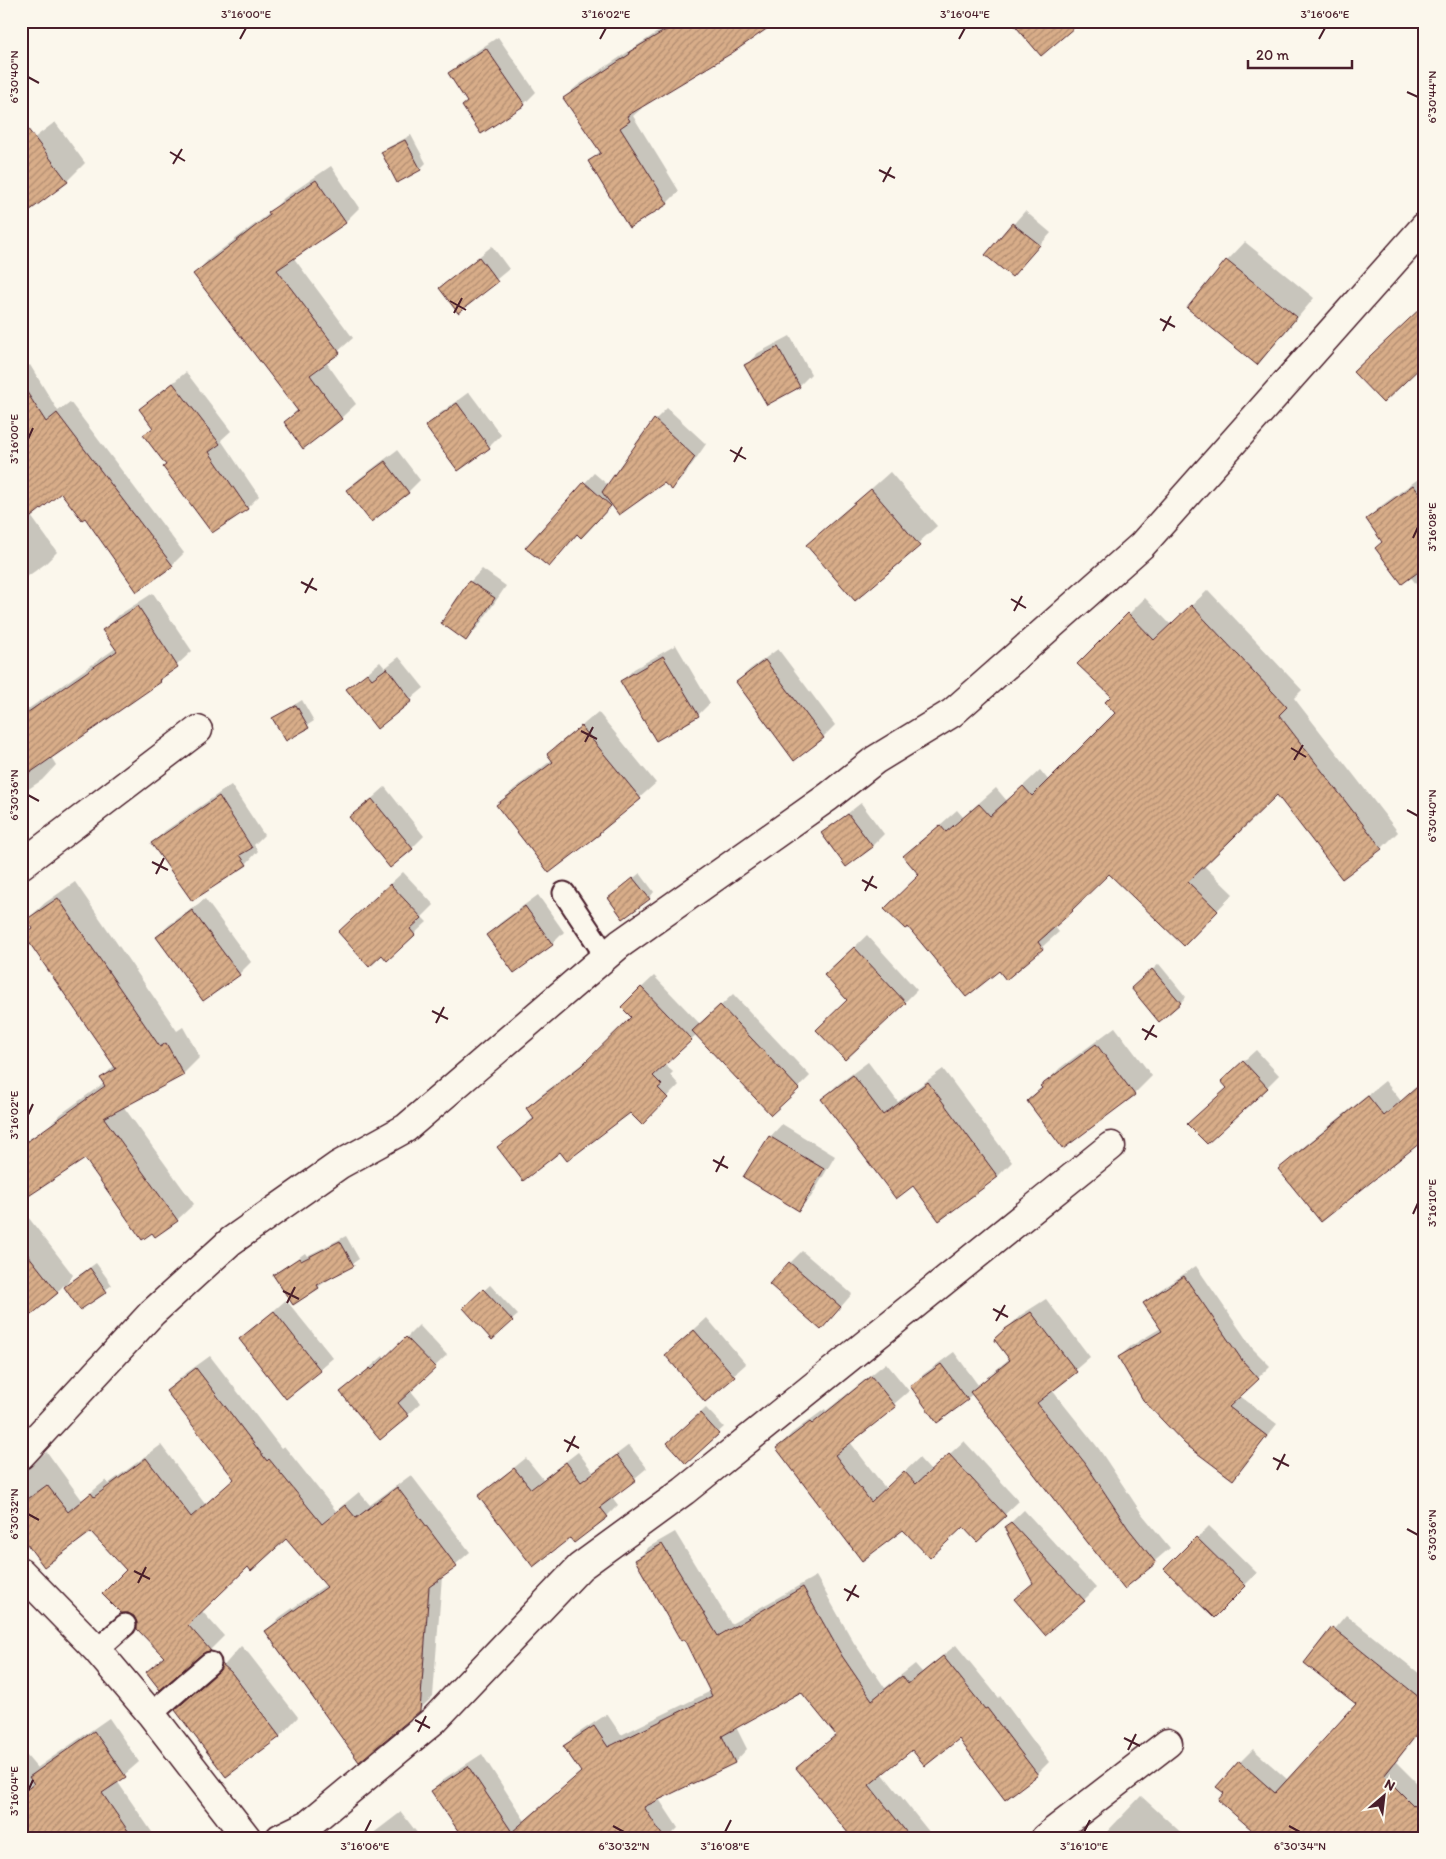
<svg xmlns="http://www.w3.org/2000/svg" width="1446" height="1859" font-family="Itim,sans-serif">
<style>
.shadow{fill:#0003}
.building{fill:url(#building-hatch);stroke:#4a1f2b}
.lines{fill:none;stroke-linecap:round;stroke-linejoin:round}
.lane-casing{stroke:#4a1f2b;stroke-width:25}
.street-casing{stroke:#4a1f2b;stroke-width:31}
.lane{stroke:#fbf7ec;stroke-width:21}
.street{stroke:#fbf7ec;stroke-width:28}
.ticks{fill:none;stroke:#4a1f2b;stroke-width:2}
.neatline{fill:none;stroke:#4a1f2b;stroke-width:2}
.ticks-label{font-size:12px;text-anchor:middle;fill:#4a1f2b}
</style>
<defs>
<pattern id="building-hatch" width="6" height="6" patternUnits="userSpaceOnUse" patternTransform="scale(1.25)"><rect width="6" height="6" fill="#d8ad89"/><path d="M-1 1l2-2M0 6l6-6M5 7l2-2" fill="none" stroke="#b18c70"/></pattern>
</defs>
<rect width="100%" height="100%" fill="#fbf7ec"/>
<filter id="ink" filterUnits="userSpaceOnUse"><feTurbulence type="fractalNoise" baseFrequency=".02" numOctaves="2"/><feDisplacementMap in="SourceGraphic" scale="10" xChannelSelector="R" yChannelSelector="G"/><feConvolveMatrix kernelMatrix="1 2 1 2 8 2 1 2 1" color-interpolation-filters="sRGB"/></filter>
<g filter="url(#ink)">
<path class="shadow" d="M674,21H773L640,106L642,108L633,116L679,191L667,203L590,161L600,151L564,98L577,86Z
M498,37L536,92L524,104L468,101L450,73L462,61Z
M55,122L85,163L67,181L21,216V148Z
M411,135L426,163L420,169L383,153L389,147Z
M331,166L359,208L345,222L293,257L353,338L326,362L356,404L341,418L285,422L298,409L195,274L209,259L270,213L284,198Z
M1025,211L1051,233L1012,276L987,254Z
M1245,242L1314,298L1275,345L1257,363L1189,308L1227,261Z
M492,246L509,269L458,311L441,288Z
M790,336L811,374L799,386L746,365L758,353Z
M30,365L58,411L70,402L184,553L172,565L137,590L85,517L61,491L31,516L57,552L45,564L21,581V371Z
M186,372L231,431L221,440L259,496L247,508L167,465L145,435L154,426L141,409Z
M469,392L501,435L489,447L427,426L439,414Z
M667,408L706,444L684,476L672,488L664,482L612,503L590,527L585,483L594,473L608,485L655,420Z
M397,450L420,480L408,492L348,490L360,478Z
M890,472L937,526L855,600L808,545Z
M1425,474V596L1367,519L1381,506Z
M482,569L506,586L478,627L466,639L443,623L470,582Z
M1208,590L1302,690L1294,698L1398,832L1382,848L1343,878L1277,793L1204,866L1233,894L1200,928L1109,872L1054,926L1059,932L1007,978L905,856L957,810L963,817L996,788L1007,801L1040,770L1049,781L1117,713L1112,696L1079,664L1145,598L1171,625Z
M153,593L192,651L160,681L51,757L56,765L42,780L21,794V714L116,648L104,630L119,615Z
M676,645L710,703L698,715L622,681L634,669Z
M778,649L835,725L823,737L737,682L749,670Z
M399,657L424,688L377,727L348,689L380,662L385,668Z
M302,700L314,721L286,739L274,718Z
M598,712L656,783L600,833L549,872L498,805L514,789L553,759L549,754Z
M231,785L264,835L254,845L258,851L246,864L153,843L165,831Z
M385,787L424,836L412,848L351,817Z
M861,803L884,834L872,846L823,833Z
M403,872L434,905L422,917L427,922L387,959L351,920Z
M640,873L654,892L649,898L615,893Z
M75,882L177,1031L183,1027L200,1057L183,1074L123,1106L194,1204L177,1220L85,1158L21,1199V1144L48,1127L61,1114L104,1083L102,1078L115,1065L26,936L34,928L28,919L45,903Z
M538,895L564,932L552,944L514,971L488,935L500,923Z
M205,899L251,962L239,974L157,937L169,925Z
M867,935L917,990L905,1002L848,1000L838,963Z
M1159,964L1186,997L1181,1002L1138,982Z
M654,976L701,1025L733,994L810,1076L798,1088L697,1034L664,1064L673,1072L670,1075L679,1085L642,1123L630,1111L560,1151L499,1147L534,1117L527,1108L540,1096L595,1054L632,1017L634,995Z
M1115,1027L1152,1076L1134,1094L1029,1101L1060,1068Z
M1256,1050L1279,1075L1267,1087L1201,1112L1228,1087L1235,1069Z
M868,1062L898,1102L943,1069L1012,1162L998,1176L939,1219L914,1185L823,1099L837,1085Z
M1425,1080V1137L1280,1169L1296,1153L1385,1081L1401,1101Z
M782,1124L835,1156L811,1197L799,1209L770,1137Z
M21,1208L73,1275L66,1285L96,1263L112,1285L80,1308L64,1285L57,1292L21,1310Z
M346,1236L359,1259L318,1287L275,1275L305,1253L307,1256Z
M802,1251L852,1294L833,1316L790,1263Z
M1196,1266L1253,1349L1270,1366L1240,1396L1277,1424L1233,1479L1119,1357L1131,1346L1161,1328L1145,1304L1157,1292Z
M490,1285L518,1315L512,1320L465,1308Z
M1046,1299L1090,1357L1052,1390L1099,1449L1142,1514L1170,1548L1124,1587L973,1393L967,1399L912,1386L924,1374L954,1352L978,1385L1010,1358L996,1339L1021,1315Z
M286,1300L333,1358L287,1397L241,1339Z
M707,1318L746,1364L705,1401L666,1355Z
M419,1325L447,1355L410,1390L421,1403L408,1415L342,1392L383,1356L385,1359Z
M210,1356L281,1448L284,1446L336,1511L359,1492L370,1505L411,1475L470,1552L442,1576L433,1696L419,1710L266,1631L280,1617L327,1584L286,1538L248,1565L201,1610L224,1636L210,1650L148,1672L165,1656L138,1622L128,1570L92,1531L21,1534V1449L32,1457L41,1456L47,1452L82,1500L106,1480L108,1484L161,1445L205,1504L235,1478L168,1391L181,1377Z
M886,1363L909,1391L850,1442L886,1489L919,1458L931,1471L964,1441L1019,1501L977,1541L963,1525L903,1528L777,1448L792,1433L825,1409L826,1411Z
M706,1408L724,1427L686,1462L674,1437Z
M21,1416L28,1424L21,1434Z
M629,1445L647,1468L612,1497L618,1505L607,1516L570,1536L479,1496L526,1458L543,1479L578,1452L593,1472Z
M1024,1510L1096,1588L1084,1600L1016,1599L1034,1582L1006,1527Z
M1209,1526L1257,1573L1214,1616L1166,1569Z
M675,1532L731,1624L816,1576L854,1643L885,1688L915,1664L922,1672L956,1645L999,1698L1000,1696L1049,1762L1037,1774L959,1737L913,1748L882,1773L934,1838H854L803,1763L837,1734L801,1690L736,1727L747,1749L735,1762L659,1799L678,1828L668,1838H464L432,1791L445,1778L482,1754L525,1821L582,1771L565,1746L577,1734L607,1714L621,1735L711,1691L685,1638L637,1560L649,1547Z
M1346,1615L1425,1678V1736L1420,1731L1396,1762L1425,1791V1831L1226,1793L1240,1762L1253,1749L1288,1780L1358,1704L1305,1663Z
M241,1646L249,1654L298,1717L280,1736L226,1776L176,1710L221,1669Z
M109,1718L139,1762L117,1781L156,1838H21V1749L37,1768Z
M1141,1796L1187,1838H1101Z
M401,1812L421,1838H367Z"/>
<path class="building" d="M681,21H778L732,53L627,116L630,121L620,128L668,204L629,228L588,161L601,153L563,98L630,54L629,52Z
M1011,21H1082L1041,56Z
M486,48L525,105L481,134L462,106L467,102L448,73Z
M21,120L68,182L21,217Z
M405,140L421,170L397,183L381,152Z
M316,180L346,223L277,270L340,353L310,375L342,419L303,449L284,422L298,411L193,274L270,215L268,212Z
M1012,223L1040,245L1012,277L985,255Z
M479,257L498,282L458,313L439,288Z
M1226,260L1297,317L1257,365L1187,308Z
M1425,304V363L1383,403L1353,372Z
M778,347L800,387L767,405L744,365Z
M21,383L46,422L57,413L173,566L137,592L85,518L82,520L61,493L21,525Z
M173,383L220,444L209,452L248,509L212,533L163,467L166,465L143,435L153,428L139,409Z
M457,403L490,448L458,471L425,426Z
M654,419L695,457L672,490L664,483L619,515L602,492Z
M385,461L409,493L371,522L346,490Z
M584,482L611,506L581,538L577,534L549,567L525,548Z
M1413,485L1425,501V567L1402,584L1375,548L1382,542L1366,519Z
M871,489L920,546L855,601L806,545Z
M469,581L495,598L466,641L441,623Z
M1191,605L1287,707L1279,715L1382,849L1342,879L1277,795L1188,882L1218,911L1184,946L1109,874L1072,910L1073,911L1038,942L1043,949L1006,980L999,971L966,997L908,927L905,929L884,909L919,875L903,856L940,825L946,832L979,804L990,816L1023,786L1032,796L1115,713L1105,702L1111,696L1077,664L1128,613L1154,640Z
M138,606L178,667L159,680L161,682L21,779V717L117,651L102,630Z
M663,656L699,716L656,741L620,681Z
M765,660L824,738L794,761L736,682Z
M387,668L412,701L377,729L346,689L367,673L372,679Z
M296,705L309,728L286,741L272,718Z
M581,726L641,799L599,833L600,834L549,873L496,805L553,762L547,754Z
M219,796L252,848L240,855L247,865L192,901L151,843Z
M372,799L413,849L390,868L349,817Z
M848,814L873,847L846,867L821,833Z
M633,878L650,899L623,919L608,898Z
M390,884L422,918L410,929L415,935L387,961L382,955L369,967L338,932Z
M58,898L160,1047L166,1043L184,1075L104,1118L178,1221L155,1237L152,1233L142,1240L85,1159L21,1201V1146L105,1086L100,1078L116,1069L24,935L33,929L27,919Z
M525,906L553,945L514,973L486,935Z
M192,910L240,975L203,1001L156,937Z
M854,947L906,1003L845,1060L816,1030L847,1000L824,975Z
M1152,969L1181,1003L1159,1022L1131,988Z
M641,987L692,1040L653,1076L662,1085L658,1088L668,1098L642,1125L630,1113L567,1161L560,1152L523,1181L497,1147L534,1119L526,1108L581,1066L631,1017L621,1007Z
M720,1005L799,1089L771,1115L692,1031Z
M1096,1044L1135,1095L1063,1149L1027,1101L1042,1088L1040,1086Z
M1243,1061L1268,1088L1207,1144L1187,1124L1227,1088L1221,1081Z
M853,1075L883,1115L928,1082L998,1177L939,1221L913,1186L896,1199L821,1099Z
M1425,1080V1139L1321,1222L1278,1169L1368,1096L1384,1116Z
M769,1136L824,1169L799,1211L743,1177Z
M340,1241L354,1266L317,1285L319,1288L293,1305L273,1275L299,1258L301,1261Z
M21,1246L58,1293L21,1323Z
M789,1262L841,1307L821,1330L769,1284Z
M90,1268L107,1292L80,1310L64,1287Z
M1184,1276L1242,1360L1259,1379L1229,1407L1267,1436L1233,1480L1185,1444L1143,1400L1118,1357L1162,1331L1143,1303Z
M483,1289L513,1321L492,1340L463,1308Z
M274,1311L321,1371L286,1399L239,1339Z
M1031,1312L1077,1372L1037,1403L1085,1463L1128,1528L1156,1563L1124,1589L970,1392L1010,1360L994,1339L1005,1329Z
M694,1330L735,1377L705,1402L665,1355Z
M406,1337L436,1368L398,1403L409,1416L380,1440L340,1392L370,1368L372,1370Z
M941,1364L968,1400L937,1423L910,1386Z
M196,1368L267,1461L269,1459L322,1524L345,1505L356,1518L397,1487L457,1567L429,1587L420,1711L359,1762L265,1631L327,1587L286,1539L251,1571L248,1567L188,1625L211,1651L202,1654L160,1690L146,1672L164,1657L137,1629V1622L134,1616L128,1613H121L102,1594L126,1570L91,1532L44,1567L21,1536V1504L47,1485L68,1512L91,1493L94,1497L146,1458L191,1517L234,1479L166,1391Z
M871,1376L896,1407L835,1455L871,1502L904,1471L916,1484L949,1454L1006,1516L977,1542L963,1527L930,1558L903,1530L862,1561L776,1448L810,1422L812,1424Z
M700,1413L719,1434L686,1464L667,1443Z
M617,1455L636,1480L600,1507L608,1517L574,1543L570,1538L533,1567L478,1496L514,1468L531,1489L566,1462L581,1482Z
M1011,1522L1085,1601L1045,1635L1014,1599L1033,1583L1004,1527Z
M1196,1537L1246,1586L1214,1618L1164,1569Z
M662,1544L718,1636L803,1587L842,1656L872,1700L902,1676L908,1684L943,1656L985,1709L987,1708L1038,1775L1005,1800L959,1739L925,1766L912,1750L869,1785L911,1838H852L796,1768L836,1735L801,1692L722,1736L735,1763L644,1807L664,1838H463L431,1791L468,1766L512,1832L581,1772L563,1746L594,1726L608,1747L712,1696L684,1639L681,1641L635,1560Z
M1332,1627L1425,1702V1724L1384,1776L1425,1817V1838H1261L1218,1800L1224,1793L1216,1787L1239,1761L1275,1793L1356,1704L1304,1663Z
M222,1664L231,1672L280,1737L226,1777L175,1710L218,1672Z
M94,1731L126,1777L102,1793L133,1838H21V1794L34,1784L29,1777Z"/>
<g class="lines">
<g class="lane-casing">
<path id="lane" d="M564,893L606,956
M97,1650L125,1625
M151,1714L210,1663"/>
</g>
<g class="street-casing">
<path id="street" d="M21,865L198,730
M21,1455L152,1313L231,1241L339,1165L406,1128L620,944L828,797L875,760L952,713L1142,545L1425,226
M21,1572L97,1650L151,1714L247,1838
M280,1838L309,1824L434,1720L580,1567L684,1491L1111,1146
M1045,1838L1168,1743"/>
</g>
<use href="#lane" class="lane"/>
<use href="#street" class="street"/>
</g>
</g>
<path class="ticks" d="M240,39L246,28M600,39L606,28M959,39L965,28M1319,39L1325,28M28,77L39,83M1407,92L1418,97M170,152L185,161M173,164L182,149M879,170L895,178M883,182L891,167M450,301L466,310M454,313L462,298M1160,319L1175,327M1163,331L1171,316M28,439L33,428M730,450L746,459M734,462L742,447M1413,538L1418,527M301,582L317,590M305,593L313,578M1011,599L1026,608M1014,611L1022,596M581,731L597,739M585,742L593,727M1291,748L1306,757M1294,760L1303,745M28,795L39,801M1407,810L1418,816M152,862L168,870M156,874L164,858M862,880L877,888M865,891L873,876M432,1011L448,1019M436,1023L444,1007M1142,1029L1157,1037M1145,1040L1154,1025M28,1115L33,1104M713,1160L728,1168M716,1172L724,1156M1413,1214L1418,1203M283,1291L299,1299M287,1303L295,1287M993,1309L1008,1317M996,1321L1005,1305M564,1440L579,1448M567,1452L575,1436M1273,1458L1289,1466M1277,1470L1285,1454M28,1514L39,1520M1407,1529L1418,1535M134,1571L150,1579M138,1583L146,1567M844,1589L859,1597M847,1601L856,1585M415,1720L430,1728M418,1732L426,1716M1124,1738L1140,1746M1128,1750L1136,1734M28,1791L33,1780M613,1826L624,1832M1289,1826L1300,1832M365,1832L371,1820M725,1832L731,1820M1084,1832L1090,1820"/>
<rect width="1446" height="1859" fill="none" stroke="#fbf7ec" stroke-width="55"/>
<g transform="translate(1384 1796) rotate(28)" stroke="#fbf7ec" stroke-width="4" paint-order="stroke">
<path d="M0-4L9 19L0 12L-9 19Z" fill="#4a1f2b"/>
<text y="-8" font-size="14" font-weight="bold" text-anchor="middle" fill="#4a1f2b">N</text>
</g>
<path d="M1248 60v8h104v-8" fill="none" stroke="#4a1f2b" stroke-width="2.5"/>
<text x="1256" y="60" font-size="15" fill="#4a1f2b" stroke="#fbf7ec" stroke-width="4" paint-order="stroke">20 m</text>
<rect x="28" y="28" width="1390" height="1804" class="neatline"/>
<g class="ticks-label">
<text x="246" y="18">3°16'00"E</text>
<text x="606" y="18">3°16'02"E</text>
<text x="965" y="18">3°16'04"E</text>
<text x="1325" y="18">3°16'06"E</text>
<text transform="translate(14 77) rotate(-90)" y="4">6°30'40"N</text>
<text transform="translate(1432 97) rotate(-90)" y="4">6°30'44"N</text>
<text transform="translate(14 439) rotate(-90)" y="4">3°16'00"E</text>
<text transform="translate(1432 527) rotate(-90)" y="4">3°16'08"E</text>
<text transform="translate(14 795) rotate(-90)" y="4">6°30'36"N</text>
<text transform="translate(1432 816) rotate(-90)" y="4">6°30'40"N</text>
<text transform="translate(14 1115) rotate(-90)" y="4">3°16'02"E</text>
<text transform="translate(1432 1203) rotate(-90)" y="4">3°16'10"E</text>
<text transform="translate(14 1514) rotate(-90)" y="4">6°30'32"N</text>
<text transform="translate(1432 1535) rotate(-90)" y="4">6°30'36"N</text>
<text transform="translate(14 1791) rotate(-90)" y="4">3°16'04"E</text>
<text x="365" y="1850">3°16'06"E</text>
<text x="624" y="1850">6°30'32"N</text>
<text x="725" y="1850">3°16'08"E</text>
<text x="1084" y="1850">3°16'10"E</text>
<text x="1300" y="1850">6°30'34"N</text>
</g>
</svg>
